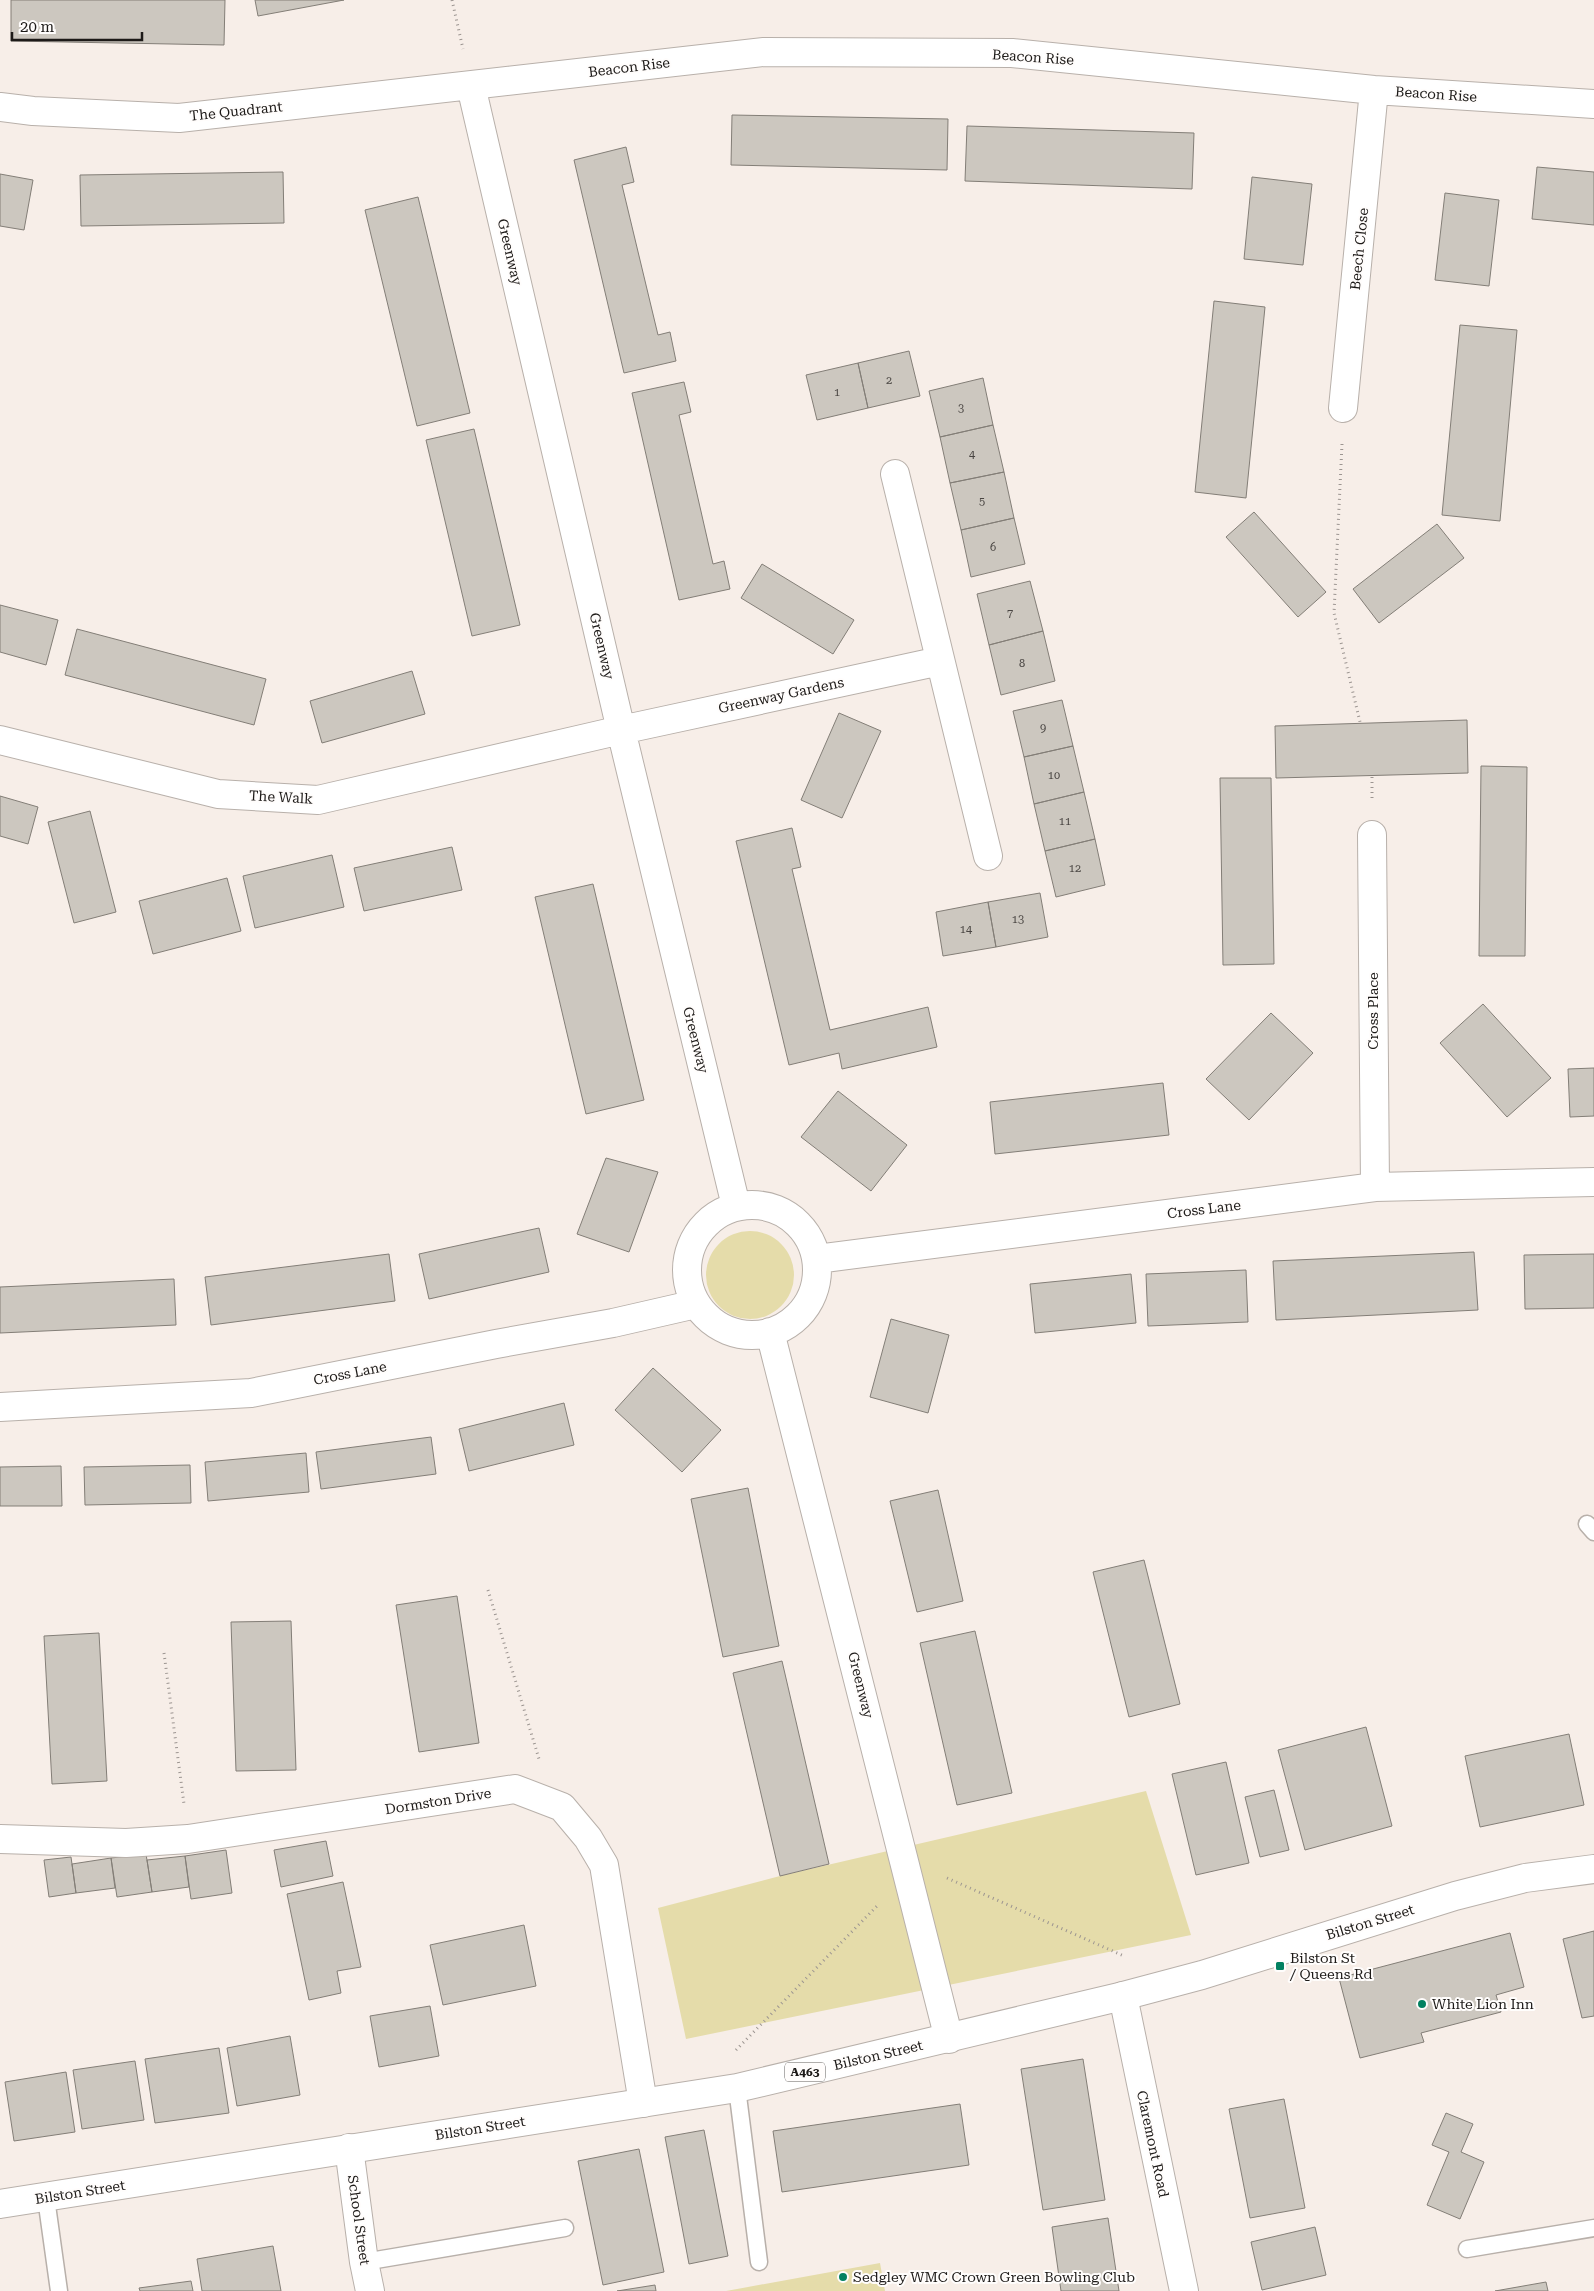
<svg xmlns="http://www.w3.org/2000/svg" width="1594" height="2291" font-family="'Roboto Serif',serif">
<style>
.grass{fill:#e5dcaa}
.building{fill:#ccc7bf;stroke:#837e77}
.lines{fill:none;stroke-linecap:round;stroke-linejoin:round}
.lane-casing{stroke:#b8b0aa;stroke-width:19}
.street-casing{stroke:#b8b0aa;stroke-width:30}
.primary-casing{stroke:#b8b0aa;stroke-width:30}
.path{stroke:#9c9591;stroke-width:3;stroke-dasharray:1 4;stroke-linecap:butt}
.lane{stroke:#fff;stroke-width:16}
.street{stroke:#fff;stroke-width:28}
.primary{stroke:#fff;stroke-width:28}
.poi-dot{fill:#038161;stroke:#fffdfc;stroke-width:2}
.labels{text-anchor:middle;stroke-width:4;stroke-linejoin:round;paint-order:stroke}
.number-label{font-size:11px;fill:#494542}
.shield{fill:#fffdfc;stroke:#615e5c;stroke-width:1}
.shield-label{font-size:12px;font-weight:bold;fill:#1d1a18}
.street-label{font-size:14px;fill:#1d1a18;stroke:#fffdfc}
.poi-label{font-size:14px;fill:#1d1a18;stroke:#fffdfc;text-anchor:start}
</style>
<rect width="100%" height="100%" fill="#f7eee8"/>
<path class="grass" d="M706 1275a44 44 0 1 1 88 0a44 44 0 1 1-88 0Z
M1146,1791L1191,1935L686,2039L658,1908L780,1876Z
M880,2263L885,2291H726Z"/>
<path class="building" d="M11,0H225L224,45L11,41Z
M255,0H344L258,16Z
M732,115L948,119L947,170L731,165Z
M967,126L1194,133L1192,189L965,181Z
M626,147L634,182L622,185L658,335L670,332L676,361L624,373L574,160Z
M1537,167L1594,172V225L1532,219Z
M283,172L284,223L81,226L80,175Z
M0,174L33,180L24,230L0,226Z
M1252,177L1312,184L1303,265L1244,259Z
M1445,193L1499,200L1489,286L1435,280Z
M418,197L470,413L417,426L365,210Z
M1214,301L1265,307L1246,498L1195,492Z
M1460,325L1517,330L1500,521L1442,515Z
M909,351L920,396L868,408L858,363Z
M858,363L868,408L817,420L806,375Z
M983,378L993,425L940,437L929,391Z
M684,382L691,412L679,415L713,564L724,561L730,589L679,600L632,393Z
M993,425L1004,472L950,483L940,437Z
M474,429L520,625L472,636L426,440Z
M1004,472L1014,518L961,530L950,483Z
M1254,512L1326,592L1298,617L1226,537Z
M1014,518L1025,564L971,577L961,530Z
M1437,524L1464,558L1379,623L1353,589Z
M762,564L854,620L833,654L741,598Z
M1030,581L1043,631L989,645L977,594Z
M0,605L58,620L46,665L0,652Z
M77,629L266,679L254,725L65,675Z
M1043,631L1055,681L1001,695L989,645Z
M412,671L425,714L322,743L310,701Z
M1062,700L1073,746L1024,757L1013,711Z
M839,713L881,731L842,818L801,800Z
M1467,720L1468,773L1276,778L1275,726Z
M1073,746L1084,792L1034,804L1024,757Z
M1481,766L1527,767L1525,956H1479Z
M1220,778H1271L1274,964L1223,965Z
M1084,792L1095,839L1045,851L1034,804Z
M0,796L38,807L28,844L0,836Z
M90,811L116,912L74,923L48,822Z
M792,828L801,867L792,869L830,1030L928,1007L937,1047L842,1069L839,1053L789,1065L736,841Z
M1095,839L1105,885L1056,897L1045,851Z
M452,847L462,890L364,911L354,868Z
M332,855L344,907L255,928L243,876Z
M227,878L241,931L153,954L139,901Z
M593,884L644,1100L586,1114L535,897Z
M1040,893L1048,937L996,947L988,902Z
M988,902L996,947L943,956L936,912Z
M1483,1004L1551,1078L1507,1117L1440,1043Z
M1271,1013L1313,1053L1249,1120L1206,1079Z
M1594,1068V1116L1570,1117L1568,1069Z
M1163,1083L1169,1135L995,1154L990,1102Z
M838,1091L907,1145L871,1191L801,1137Z
M606,1158L658,1172L629,1252L577,1234Z
M539,1228L549,1272L429,1299L419,1254Z
M1474,1252L1478,1310L1276,1320L1273,1261Z
M389,1254L395,1301L211,1325L205,1277Z
M1594,1254V1308L1525,1309L1524,1255Z
M1246,1270L1248,1322L1148,1326L1146,1274Z
M1131,1274L1136,1323L1035,1333L1030,1284Z
M174,1279L176,1325L0,1333V1287Z
M891,1319L949,1335L928,1413L870,1397Z
M653,1368L721,1430L682,1472L615,1410Z
M564,1403L574,1445L469,1471L459,1429Z
M431,1437L436,1474L321,1489L316,1452Z
M306,1453L309,1492L208,1501L205,1462Z
M190,1465L191,1503L85,1505L84,1467Z
M61,1466L62,1506H0V1467Z
M748,1488L779,1646L723,1657L691,1499Z
M938,1490L963,1601L917,1612L890,1501Z
M1144,1560L1180,1704L1129,1717L1093,1572Z
M457,1596L479,1743L419,1752L396,1605Z
M291,1621L296,1770L236,1771L231,1622Z
M975,1631L1012,1793L957,1805L920,1643Z
M99,1633L107,1781L52,1784L44,1636Z
M782,1661L829,1864L780,1876L733,1673Z
M1366,1727L1392,1826L1305,1850L1278,1750Z
M1569,1734L1584,1805L1480,1827L1465,1756Z
M1226,1762L1249,1863L1196,1875L1172,1774Z
M1274,1790L1289,1850L1260,1857L1245,1797Z
M326,1841L333,1876L281,1887L274,1850Z
M226,1850L232,1893L191,1899L185,1856Z
M146,1854L152,1892L117,1897L111,1858Z
M185,1856L189,1887L152,1892L147,1860Z
M71,1857L76,1893L49,1897L44,1860Z
M111,1858L115,1888L76,1893L72,1864Z
M343,1882L361,1967L337,1971L341,1993L309,2000L287,1894Z
M524,1925L536,1986L443,2005L430,1945Z
M1594,1931V2016L1582,2018L1563,1939Z
M1510,1933L1524,1987L1496,1995L1501,2012L1421,2033L1424,2042L1360,2058L1339,1978Z
M430,2006L439,2056L379,2067L370,2016Z
M290,2036L300,2095L237,2106L227,2048Z
M219,2048L229,2113L155,2123L145,2059Z
M1083,2059L1105,2200L1043,2210L1021,2069Z
M135,2061L144,2120L82,2129L73,2070Z
M66,2072L75,2132L14,2141L5,2082Z
M1284,2099L1305,2208L1250,2218L1229,2109Z
M960,2104L969,2165L782,2192L773,2131Z
M1446,2113L1473,2124L1461,2152L1484,2162L1460,2219L1427,2205L1449,2152L1432,2145Z
M704,2130L728,2256L689,2264L665,2137Z
M639,2149L664,2272L603,2285L578,2161Z
M1108,2218L1119,2291H1061L1052,2227Z
M1315,2227L1326,2275L1262,2290L1251,2242Z
M273,2246L281,2291H202L197,2259Z
M191,2281L193,2291H140L139,2288Z
M1546,2282L1548,2291H1495Z
M655,2285L656,2291H617Z"/>
<g class="lines">
<g class="lane-casing">
<path id="lane" d="M1587,1524L1594,1532
M737,2088L759,2262
M46,2198L59,2291
M1467,2249L1594,2228
M364,2262L565,2228"/>
</g>
<g class="street-casing">
<path id="street" d="M471,86L621,730L736,1206
M0,107L33,111L179,118L764,52L1012,53L1374,90L1594,104
M1343,408L1374,90
M895,474L988,856
M0,740L218,794L318,800L621,730L940,661
M1372,835L1375,1187
M687 1270a65 65 0 1 1 130 0a65 65 0 1 1-130 0Z
M817,1259L1375,1187L1594,1182
M770,1332L949,2039
M0,1407L251,1393L496,1344L613,1323L696,1304
M0,1839L126,1843L188,1839L515,1789L562,1807L588,1838L604,1865L643,2103
M1123,1996L1184,2291
M349,2148L364,2262L370,2291"/>
</g>
<g class="primary-casing">
<path id="primary" d="M0,2204L737,2088L1123,1996L1202,1975L1455,1896L1525,1878L1594,1869"/>
</g>
<path class="path" d="M452,0L463,49
M1342,444L1334,613L1360,722
M1372,777V799
M488,1590L539,1759
M164,1653L184,1804
M947,1878L1124,1956
M736,2050L877,1906"/>
<use href="#lane" class="lane"/>
<use href="#street" class="street"/>
<use href="#primary" class="primary"/>
</g>
<g class="poi-dot">
<rect x="1275" y="1961" width="10" height="10" rx="2.5"/>
<circle cx="1422" cy="2004" r="5"/>
<circle cx="843" cy="2277" r="5"/>
</g>
<g class="labels">
<g class="number-label">
<text x="889" y="384">2</text>
<text x="837" y="396">1</text>
<text x="961" y="412">3</text>
<text x="972" y="458">4</text>
<text x="982" y="505">5</text>
<text x="993" y="551">6</text>
<text x="1010" y="617">7</text>
<text x="1022" y="667">8</text>
<text x="1043" y="732">9</text>
<text x="1054" y="779">10</text>
<text x="1065" y="825">11</text>
<text x="1075" y="872">12</text>
<text x="1018" y="923">13</text>
<text x="966" y="933">14</text>
</g>
<rect class="shield" x="785" y="2062.5" width="40" height="19" rx="4"/>
<g class="shield-label">
<text x="805" y="2076">A463</text>
</g>
<g class="street-label">
<text transform="translate(1033 57) rotate(4)" y="5">Beacon Rise</text>
<text transform="translate(629 67) rotate(-7)" y="5">Beacon Rise</text>
<text transform="translate(1436 94) rotate(4)" y="5">Beacon Rise</text>
<text transform="translate(236 111) rotate(-6)" y="5">The Quadrant</text>
<text transform="translate(1359 249) rotate(-84)" y="5">Beech Close</text>
<text transform="translate(510 252) rotate(77)" y="5">Greenway</text>
<text transform="translate(602 646) rotate(77)" y="5">Greenway</text>
<text transform="translate(781 695) rotate(-12)" y="5">Greenway Gardens</text>
<text transform="translate(281 797) rotate(3)" y="5">The Walk</text>
<text transform="translate(1373 1011) rotate(-90)" y="5">Cross Place</text>
<text transform="translate(696 1040) rotate(76)" y="5">Greenway</text>
<text transform="translate(1204 1209) rotate(-7)" y="5">Cross Lane</text>
<text transform="translate(350 1373) rotate(-11)" y="5">Cross Lane</text>
<text transform="translate(861 1685) rotate(76)" y="5">Greenway</text>
<text transform="translate(438 1801) rotate(-9)" y="5">Dormston Drive</text>
<text transform="translate(1370 1922) rotate(-17)" y="5">Bilston Street</text>
<text transform="translate(878 2055) rotate(-13)" y="5">Bilston Street</text>
<text transform="translate(480 2128) rotate(-9)" y="5">Bilston Street</text>
<text transform="translate(1153 2144) rotate(78)" y="5">Claremont Road</text>
<text transform="translate(80 2192) rotate(-9)" y="5">Bilston Street</text>
<text transform="translate(359 2220) rotate(82)" y="5">School Street</text>
</g>
<g class="poi-label">
<text x="1290" y="1963">Bilston St<tspan x="1290" dy="16">/ Queens Rd</tspan></text>
<text x="1432" y="2009">White Lion Inn</text>
<text x="853" y="2282">Sedgley WMC Crown Green Bowling Club</text>
</g>
</g>
<path d="M12 32v8h130v-8" fill="none" stroke="#1d1a18" stroke-width="2.5"/>
<text x="20" y="32" font-size="15" fill="#1d1a18" stroke="#fffdfc" stroke-width="4" paint-order="stroke">20 m</text>
</svg>
